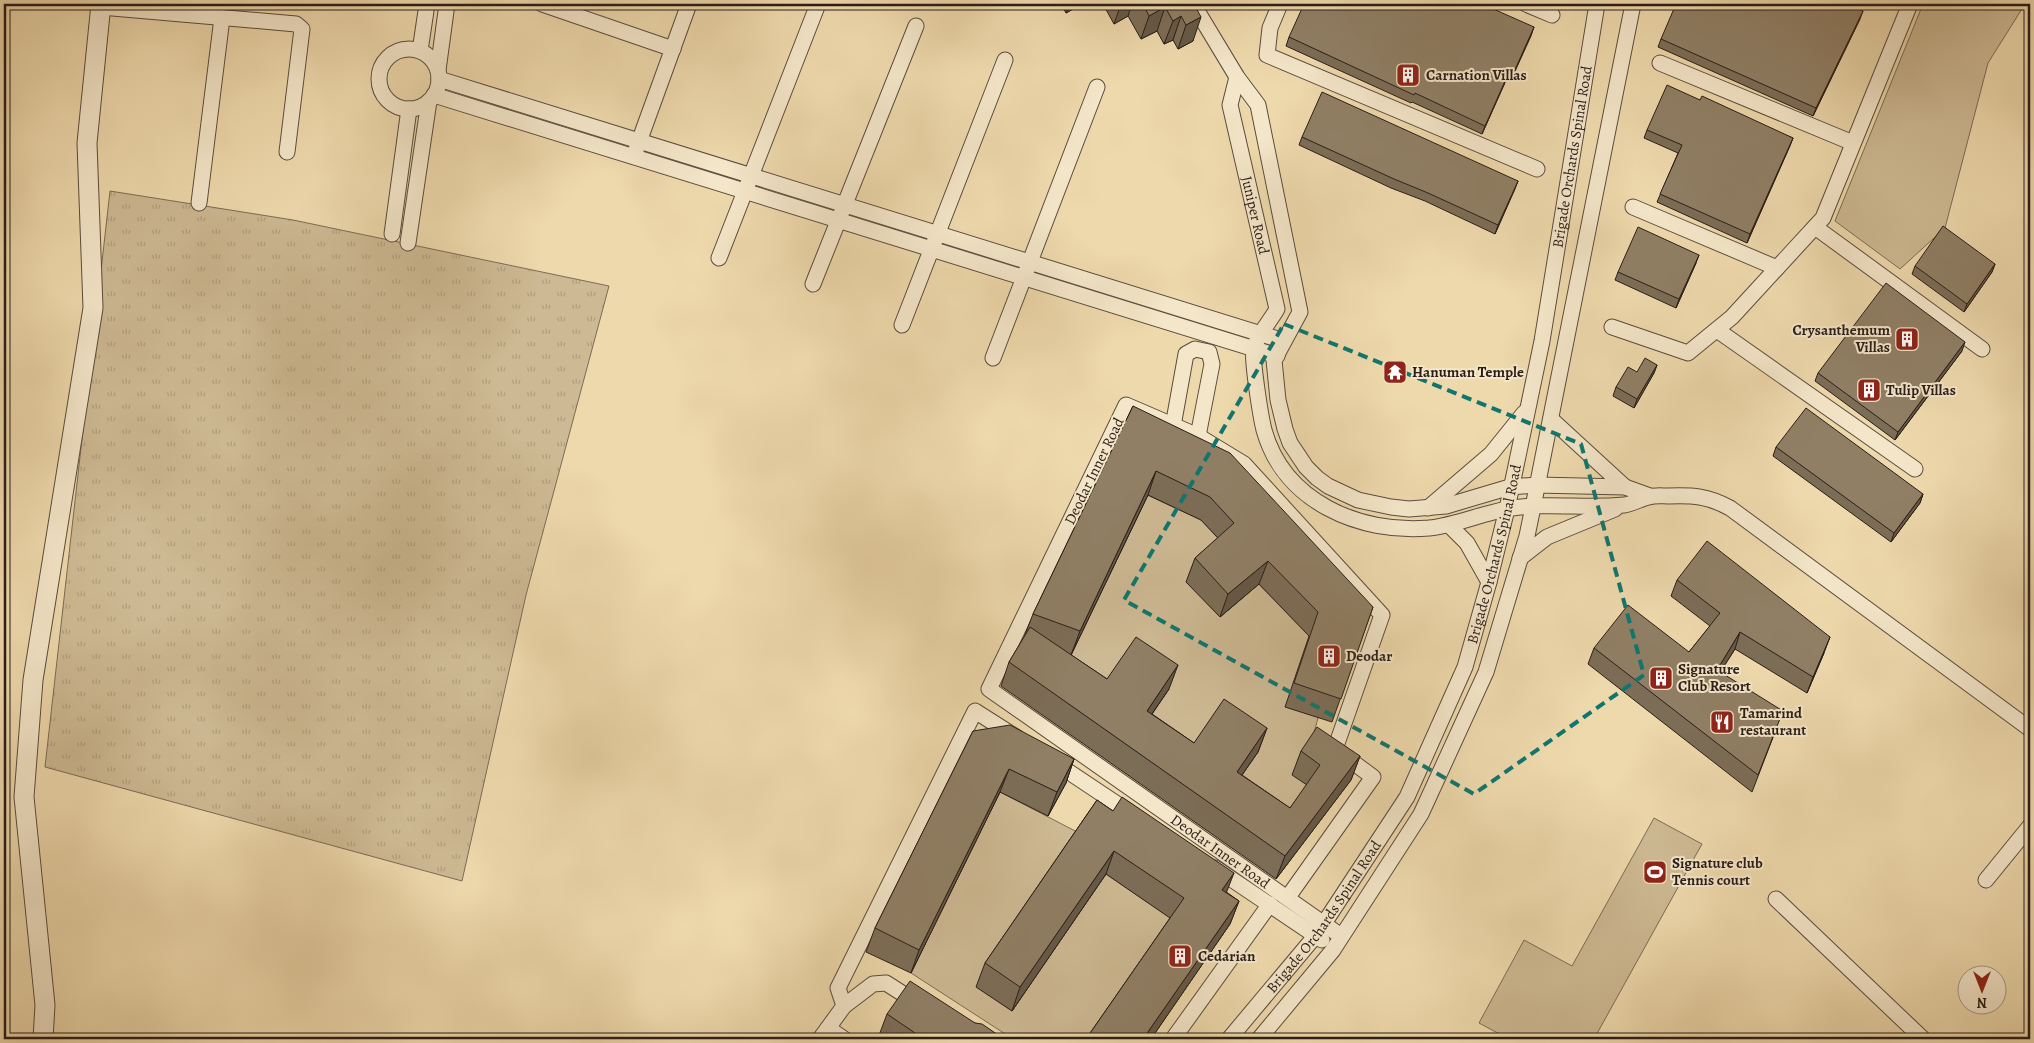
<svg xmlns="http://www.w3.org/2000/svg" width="2034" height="1043" font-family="Alegreya,serif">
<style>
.grass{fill:url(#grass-tufts);stroke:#7c6b56}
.green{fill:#cdb993;stroke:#7c6b56}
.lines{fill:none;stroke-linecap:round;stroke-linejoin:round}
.minor-casing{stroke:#5b4c3d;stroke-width:17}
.tertiary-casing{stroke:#5b4c3d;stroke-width:21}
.minor{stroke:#f4e6c9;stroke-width:15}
.tertiary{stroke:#f4e6c9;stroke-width:19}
.wall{fill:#7c6d57;stroke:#2a1d18}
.shaded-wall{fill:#655947;stroke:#2a1d18}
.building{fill:#907f65;stroke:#2a1d18}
.marked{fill:none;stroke:#0f766e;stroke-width:4;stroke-dasharray:10 6;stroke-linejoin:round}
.labels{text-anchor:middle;stroke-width:4;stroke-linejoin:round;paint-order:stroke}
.poi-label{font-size:15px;font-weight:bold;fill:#2a1d18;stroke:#f4e6c9;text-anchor:start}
.street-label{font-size:15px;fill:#2a1d18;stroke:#f4e6c9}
</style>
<defs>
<pattern id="grass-tufts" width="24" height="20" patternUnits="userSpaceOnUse" patternTransform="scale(1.25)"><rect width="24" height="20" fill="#cdb993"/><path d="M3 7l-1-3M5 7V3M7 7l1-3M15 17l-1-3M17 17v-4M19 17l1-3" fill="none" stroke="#b09f7e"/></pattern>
</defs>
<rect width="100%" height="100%" fill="#eed9ac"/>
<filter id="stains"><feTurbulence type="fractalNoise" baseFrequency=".004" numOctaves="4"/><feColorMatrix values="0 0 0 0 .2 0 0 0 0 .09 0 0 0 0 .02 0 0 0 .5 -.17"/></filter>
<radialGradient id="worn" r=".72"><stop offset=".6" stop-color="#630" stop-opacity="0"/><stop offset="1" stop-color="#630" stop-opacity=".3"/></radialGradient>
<path class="grass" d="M110,191L293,220L609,286L526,595L462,881L45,767Z"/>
<path class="green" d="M1923,4H2025L1988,63L1945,228L1900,269L1835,221Z
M1132,488L1201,520L1226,547L1187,582L1220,617L1245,596L1246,571L1309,636L1318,718L1309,751L1312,788L1282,832L1240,778L1258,751L1197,748L1150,717L1169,689L1109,688L1052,648L1071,655L1139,513Z
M1000,792L1081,834L977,987L1012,1011L1106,874L1175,921L1094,1039H1013L911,973Z
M1654,818L1702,844L1594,1039H1509L1479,1023L1524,940L1572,966Z"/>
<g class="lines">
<g class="minor-casing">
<g id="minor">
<path d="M542,4L673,49"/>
<path d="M1193,4L1237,77L1258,105L1300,312L1274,360L1278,400L1285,429L1290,443L1306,467L1317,478L1328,486L1358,500L1391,507L1409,509L1446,506L1510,487L1537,485L1625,487L1650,496"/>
<path d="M1280,4L1270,28L1267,55L1537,169"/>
<path d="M1526,4L1552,15"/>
<path d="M101,7L296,24L302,29L287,152"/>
<circle cx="409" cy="79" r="30"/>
<path d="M420,51L427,4"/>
<path d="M1660,63L1853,143"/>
<path d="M438,70L447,4"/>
<path id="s1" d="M1237,77L1230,105L1277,309C1271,320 1257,336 1254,348C1251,357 1261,418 1264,430C1284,502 1360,534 1429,528C1456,525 1480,514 1507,509C1545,502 1585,509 1624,505C1633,504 1641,498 1649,497C1655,495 1662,496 1668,496C1693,495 1708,496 1730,508L2030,729"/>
<path d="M439,79L1284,341"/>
<path d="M434,95L1277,356"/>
<path d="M636,150L689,4"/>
<path d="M199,203L222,18"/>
<path d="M1633,207L1777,268"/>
<path d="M1815,227L1982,349"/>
<path d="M392,234L409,109"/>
<path d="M408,243L429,101"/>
<path d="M719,258L818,4"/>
<path d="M813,284L916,26"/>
<path d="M902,325L1005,60"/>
<path d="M1612,327L1688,353L1732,317L1823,218L1910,4"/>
<path d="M1717,330L1915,469"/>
<path d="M993,358L1097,87"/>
<path d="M1552,420L1625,487"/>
<path d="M1173,426L1186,354L1195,349L1209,352L1212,364L1198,436"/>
<path d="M1428,508L1491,454L1524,413"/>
<path d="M1449,525L1467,543L1489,582"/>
<path d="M1520,558L1547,537L1615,509"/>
<path d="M1054,762L1135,816"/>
<path d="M1215,868L1322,940"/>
<path d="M1986,880L2030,826"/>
<path id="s2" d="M1288,897L1373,777L1335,749L1382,615L1244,464L1198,436L1126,405L989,689L1341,936"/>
<path d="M1776,899L1923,1039"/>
<path d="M844,1006L873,984L886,983L919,1004"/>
<path d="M828,1028L844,1039"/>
<path d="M820,1039L844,1006L838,988L975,711L1016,737"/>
<path d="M1173,1039L1270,904"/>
<path id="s3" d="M1229,1039L1317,934L1407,797L1465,667L1489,582L1507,509L1542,341L1597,4"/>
<path d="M1259,1039L1333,950L1421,814L1486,672L1527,536L1533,507L1633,4"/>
</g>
</g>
<g class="tertiary-casing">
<path id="tertiary" d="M43,1039L45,1005L24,797L33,680L93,308L87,143L101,4"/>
</g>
<use href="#minor" class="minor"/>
<use href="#tertiary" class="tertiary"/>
</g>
<path class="wall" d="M1061,4H1082L1066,13Z
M1103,4H1194L1193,41L1178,49L1173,40L1164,44L1157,31L1141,39L1128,16L1114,24Z
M1860,19L1813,116L1658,47L1661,39Z
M1534,27L1511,80L1507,78L1482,134L1412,102L1411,103L1286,46L1289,37Z
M1700,100L1793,138L1747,243L1657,202L1678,153L1644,138L1647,130Z
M1302,137L1518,181L1495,234L1425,201L1391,188L1299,145Z
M1696,263L1676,308L1615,280L1618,272Z
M1995,264L1992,272L1964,312L1912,274L1915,266Z
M1962,351L1895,440L1815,381L1818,373Z
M1657,365L1654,373L1634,408L1613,396L1616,387L1637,372Z
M1133,406L1373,607L1332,722L1285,707L1309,636L1259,584L1220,617L1186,582L1195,558L1218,538L1201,520L1148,495L1071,655L1107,679L1169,689L1152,714L1194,743L1267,728L1258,752L1242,775L1290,808L1307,785L1292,775L1301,751L1360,756L1351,780L1276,879L1001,686L1009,662L1024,637L1033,614Z
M1776,447L1923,494L1920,503L1891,542L1773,456Z
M1677,580L1824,653L1807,693L1735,649L1720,672L1777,727L1752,792L1588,664L1594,648L1689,652L1710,626L1671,596Z
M973,731L1074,759L1066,783L1048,816L1000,792L911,973L866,952L875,928Z
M1097,800L1239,901L1230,924L1151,1039H1086L1170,918L1106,874L1012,1011L976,987L985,963Z
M887,1014L975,1023L1004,1039H881L878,1038Z"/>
<path class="shaded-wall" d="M1070,4H1082L1066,13Z
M1121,4H1132L1128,16L1114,24Z
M1165,7L1157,31L1141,39L1149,16Z
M1863,11L1860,19L1813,116L1816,108Z
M1181,16L1173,40L1164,44L1173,21Z
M1201,17L1193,41L1178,49L1186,25Z
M1534,27L1531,36L1511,80L1514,72Z
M1510,70L1507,78L1482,134L1485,126Z
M1793,138L1790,146L1747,243L1750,234Z
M1518,181L1515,189L1495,234L1498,225Z
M1699,255L1696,263L1676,308L1679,299Z
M1995,264L1992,272L1964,312L1967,304Z
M1965,342L1962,351L1895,440L1898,432Z
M1657,365L1654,373L1634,408L1637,399Z
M1156,471L1148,495L1071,655L1080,631Z
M1923,494L1920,503L1891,542L1894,533Z
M1268,561L1259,584L1220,617L1228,594Z
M1740,632L1735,649L1711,687L1717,670Z
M1830,637L1824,653L1807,693L1813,677Z
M1178,665L1169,689L1138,734L1147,711Z
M1267,728L1258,752L1228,795L1237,772Z
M1360,756L1351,780L1276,879L1285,856Z
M1074,759L1066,783L1048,816L1057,792Z
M1009,769L1000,792L911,973L919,950Z
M1114,851L1106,874L1012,1011L1020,987Z
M1234,873L1225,896L1222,890Z
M1239,901L1230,924L1151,1039H1143Z"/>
<path class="building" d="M1143,4H1194L1201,17L1186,25L1181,16L1173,21L1165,7L1149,16Z
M1304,4H1482L1534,27L1514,72L1510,70L1485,126L1415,93L1414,95L1289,37Z
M1676,4H1846L1863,11L1816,108L1661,39Z
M1667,85L1700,100L1702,96L1793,138L1750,234L1660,194L1682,145L1647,130Z
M1322,92L1518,181L1498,225L1428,193L1394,179L1302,137Z
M1943,226L1995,264L1967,304L1915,266Z
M1638,227L1699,255L1679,299L1618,272Z
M1886,283L1965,342L1898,432L1818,373Z
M1645,358L1657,365L1637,399L1616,387L1628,367L1637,372Z
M1133,406L1230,453L1373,607L1341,699L1294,683L1318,612L1268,561L1228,594L1195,558L1234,523L1210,497L1156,471L1080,631L1033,614Z
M1806,408L1923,494L1894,533L1776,447Z
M1707,541L1830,637L1813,677L1740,632L1717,670L1783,711L1758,775L1594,648L1628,605L1689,652L1720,613L1677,580Z
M1030,627L1107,679L1136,637L1178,665L1147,711L1194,743L1224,699L1267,728L1237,772L1290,808L1320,765L1301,751L1317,727L1360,756L1285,856L1009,662Z
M1010,725L1074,759L1057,792L1009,769L919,950L875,928L973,731Z
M1122,797L1234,873L1222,890L1239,901L1143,1039H1086L1184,898L1114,851L1020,987L985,963L1097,800L1113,811Z
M910,981L975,1023L982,1024L1004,1039H924L887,1014Z"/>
<path class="marked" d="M1284,324L1581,444L1644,675L1474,794L1124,600Z"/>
<defs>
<g id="building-square" transform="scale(1.25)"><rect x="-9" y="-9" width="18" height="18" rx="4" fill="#8f2418" stroke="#f4e6c9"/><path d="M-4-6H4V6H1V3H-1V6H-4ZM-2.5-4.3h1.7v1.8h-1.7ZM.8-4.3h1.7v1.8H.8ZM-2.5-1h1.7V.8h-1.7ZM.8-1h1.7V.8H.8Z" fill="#fff"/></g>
<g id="temple-square" transform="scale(1.25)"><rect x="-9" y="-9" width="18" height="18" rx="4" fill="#8f2418" stroke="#f4e6c9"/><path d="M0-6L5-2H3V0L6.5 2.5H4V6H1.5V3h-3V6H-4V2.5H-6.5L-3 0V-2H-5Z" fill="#fff"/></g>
<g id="restaurant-square" transform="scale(1.25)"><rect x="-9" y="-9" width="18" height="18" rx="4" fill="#8f2418" stroke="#f4e6c9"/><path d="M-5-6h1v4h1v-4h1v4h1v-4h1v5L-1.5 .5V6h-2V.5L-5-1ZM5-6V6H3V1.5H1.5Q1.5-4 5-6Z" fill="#fff"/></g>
<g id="stadium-square" transform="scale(1.25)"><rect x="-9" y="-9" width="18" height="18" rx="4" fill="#8f2418" stroke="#f4e6c9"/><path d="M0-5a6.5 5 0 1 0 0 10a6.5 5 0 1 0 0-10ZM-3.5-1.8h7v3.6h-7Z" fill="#fff"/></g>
</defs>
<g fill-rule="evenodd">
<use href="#building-square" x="1408" y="75"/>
<use href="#building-square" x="1907" y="339"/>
<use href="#temple-square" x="1395" y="372"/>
<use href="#building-square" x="1869" y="390"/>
<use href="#building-square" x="1329" y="656"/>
<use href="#building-square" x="1661" y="678"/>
<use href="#restaurant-square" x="1722" y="722"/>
<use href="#stadium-square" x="1655" y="872"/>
<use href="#building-square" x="1180" y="956"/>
</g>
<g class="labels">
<g class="poi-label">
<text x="1426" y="80">Carnation Villas</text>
<text x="1890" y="335" text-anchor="end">Crysanthemum<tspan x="1890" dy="17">Villas</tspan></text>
<text x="1412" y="377">Hanuman Temple</text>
<text x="1886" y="395">Tulip Villas</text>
<text x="1346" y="661">Deodar</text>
<text x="1678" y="674">Signature<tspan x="1678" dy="17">Club Resort</tspan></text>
<text x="1740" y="718">Tamarind<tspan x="1740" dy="17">restaurant</tspan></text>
<text x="1672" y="868">Signature club<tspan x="1672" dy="17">Tennis court</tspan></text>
<text x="1198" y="961">Cedarian</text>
</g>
<g class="street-label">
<text dy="5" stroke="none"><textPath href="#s3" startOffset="965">Brigade Orchards Spinal Road</textPath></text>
<text dy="5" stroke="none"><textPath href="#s1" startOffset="142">Juniper Road</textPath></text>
<text transform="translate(1094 471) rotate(-64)" y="5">Deodar Inner Road</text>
<text dy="5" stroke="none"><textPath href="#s3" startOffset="560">Brigade Orchards Spinal Road</textPath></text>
<text dy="5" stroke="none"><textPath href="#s2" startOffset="1271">Deodar Inner Road</textPath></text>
<text dy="5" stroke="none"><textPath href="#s3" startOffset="155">Brigade Orchards Spinal Road</textPath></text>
</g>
</g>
<rect width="2034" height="1043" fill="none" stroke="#eed9ac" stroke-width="20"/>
<rect x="5" y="5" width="2024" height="1033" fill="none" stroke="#2a1d18" stroke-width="2.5"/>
<rect x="10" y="10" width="2014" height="1023" fill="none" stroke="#2a1d18"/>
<g transform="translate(1982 990) rotate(180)"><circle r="24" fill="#f4e6c9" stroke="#a39682"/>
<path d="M0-4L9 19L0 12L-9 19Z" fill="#8f2418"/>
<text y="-8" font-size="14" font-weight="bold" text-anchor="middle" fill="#2a1d18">N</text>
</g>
<rect width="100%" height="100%" filter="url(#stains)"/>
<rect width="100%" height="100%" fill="url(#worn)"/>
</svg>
